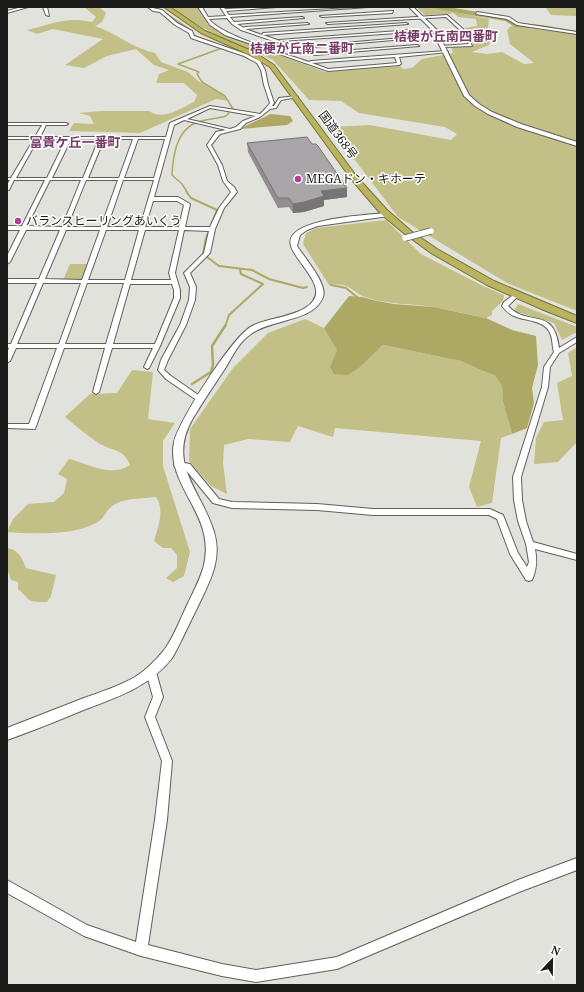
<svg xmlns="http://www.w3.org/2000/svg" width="584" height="992" font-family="'Noto Serif','Noto Sans JP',serif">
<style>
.green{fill:#c2bf87}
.water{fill:#ada964}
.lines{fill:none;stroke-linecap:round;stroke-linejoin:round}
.stream-far2{stroke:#ada964;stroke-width:1.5}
.stream-far1{stroke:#ada964;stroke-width:2}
.stream{stroke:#ada964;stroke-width:2.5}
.river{fill:#ada964;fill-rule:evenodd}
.minor-casing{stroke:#605f5a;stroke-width:2}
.tertiary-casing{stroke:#605f5a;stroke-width:2}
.trunk-casing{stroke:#77732f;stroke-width:2}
.minor{fill:#fff;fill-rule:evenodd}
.tertiary{fill:#fff;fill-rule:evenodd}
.trunk{fill:#bab462;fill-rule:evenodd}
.minor-bridge-casing{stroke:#605f5a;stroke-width:7;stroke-linecap:butt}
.minor-bridge{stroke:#fff;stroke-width:5.5}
.wall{fill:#928e90}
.shaded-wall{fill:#777476}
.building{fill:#aaa5a8;stroke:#777476}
.poi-dot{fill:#b43f97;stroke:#fffffe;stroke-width:1.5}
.labels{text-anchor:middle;stroke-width:3;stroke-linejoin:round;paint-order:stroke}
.far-street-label{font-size:12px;fill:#1b1b19;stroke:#fffffe}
.far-poi-label{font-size:12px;fill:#1b1b19;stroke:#fffffe;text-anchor:start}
.far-quarter-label{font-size:13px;font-weight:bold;fill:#773b66;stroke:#fffffe}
</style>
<rect width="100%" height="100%" fill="#e2e2dc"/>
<path class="green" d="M84,7H99L106,13L102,22L95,26C116,33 134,49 155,53L161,62L188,72L198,81L221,94L229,101L216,99L140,133L69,131L74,123L94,124L90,116L79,113L100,111H149C164,121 179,109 194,102L197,95L184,83H156L159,74L169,70L154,65L136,49L107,56L84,68L65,65L103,39L53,29L37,34L27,30C51,24 67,16 92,22L96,17Z
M173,7H198L208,23H206L224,34L236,39L325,72L400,66L403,69L412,68L422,59L453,53L451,47H469L473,45L465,28L477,26L476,19L458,17L452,12L451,14L425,15L416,7H432L489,19L488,28L482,30L488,33L491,39L489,45L472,52L487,54L502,52L524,64L534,63L510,44L507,30L511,26L577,34V311L507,283L398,217L330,127L370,125L451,140L457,134L445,127L359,113L341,101L309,100L273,60L214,34L186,18Z
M502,7H577V16L551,15L546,8Z
M386,220L421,254L483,286L504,295L503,301L492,311V315L486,318C468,314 450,310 432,307C411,303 389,305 368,298C351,293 352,282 329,285L303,244L306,233L317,228Z
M70,264H89L83,278L79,280H63Z
M518,304L577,327V334L575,333L562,340L554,323L514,311Z
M305,319L324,328L338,350L330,367H360L383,345L461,361L483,371L495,374L502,386L503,402L512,434L501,438L492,503L477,507L469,487L481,441L335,428L333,437L298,426L290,442L248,439L224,445L223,463L227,494L211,486L189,461L190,429L233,368L268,333Z
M577,347V442L558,462L534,464L536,438L544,422L563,420L557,383L572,376L568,353Z
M132,370L153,372L148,419L175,423L163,441V466L190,552L184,576L173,582L166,578L177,568V555L171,548H163L154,541C158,527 165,510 156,497C141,499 123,497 111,507C106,511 104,518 99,521C78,536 32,534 7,532L13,519L28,504L54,502L64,493L67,479L58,474L69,459C90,464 110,478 130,465C123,448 114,452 100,444C88,436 76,426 65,417L90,394L117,393Z
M7,548C19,550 22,558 26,568L56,575L51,596L47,602C25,602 32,601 18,589V582L11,580L7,568Z"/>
<path class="water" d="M270,114L290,116L293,121L287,125L241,129C250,122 261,120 270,114Z
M349,296L362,297L377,301L394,304L433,307L486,318L512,330L536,336L538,365L532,388L534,403L527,428L512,434L503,402L502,386L495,375L483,371L461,361L383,345L360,367L348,375L334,374L330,367L337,350L324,328Z"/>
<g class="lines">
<path class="stream-far2" d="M152,7C161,10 191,28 195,36L225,47L178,64L199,72L197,74L202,82L225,96L233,109
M187,192L182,184L172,175C173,156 176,132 195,123C205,119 216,119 226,116L229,113"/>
<path class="stream-far1" d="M186,191L191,198L217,210L206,238L203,254L219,266L252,270L269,279L303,288L307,287
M331,285L346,288L358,298
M225,327L229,315L263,284L241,274L240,269"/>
<path class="stream" d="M192,384L211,372L213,365L212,346L225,326"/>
<path class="river" d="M434,7H448L478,12L509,18L517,23L542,25L577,31V35L542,29L515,27L505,21L437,9Z"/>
<g class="minor-casing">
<path id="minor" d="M22,7H28L7,13V11Z
M43,7H47L49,16L46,15Z
M148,7L162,10L177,23L192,31L194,36L246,54L260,61L265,70L268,85L274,103L272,106H274L279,98L296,96L298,97L281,100L276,108L270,109L260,117L246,123L240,129L220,134L211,145L222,165L227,181L234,187L237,192L224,208L215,229L210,253L190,273L196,287L195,300L186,325L168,360L164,370L171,376L204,399L202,401H198L166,379L158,370L161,360L180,325L189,300L190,287L184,273L204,253L209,231L184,230L175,273L180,290V298L160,346L149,368L147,369L144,367L153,348H112L99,392L96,394L93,392L105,348H64L35,429L7,428V424H29L57,348H16L10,361L7,363V353L9,348H7V344H11L37,283H7V279H39L60,230H26L10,262L7,264V256L20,230H7V226H22L45,180H14L9,190H7V185L10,180H7V178H11L34,139H7V137H35L42,125H7V123H66L68,124L66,125H46L40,137H166L170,123L210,106L260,114L266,108L270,103L264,85L261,70L257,63L244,56L191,38L189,33L175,25L160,12L153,11ZM210,108L256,116L243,121L236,127L230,129L187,119ZM184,120L226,130L216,132L207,145L218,165L223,181L231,192L219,208L210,227H185L190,204L178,197H154L174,125ZM38,139H66L47,178H16ZM71,139H99L83,178H52ZM104,139H133L119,178H88ZM138,139H165L154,178H124ZM50,180H81L62,227L27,226ZM86,180H118L101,227H67ZM123,180H154L140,227H107ZM153,201H177L184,205L179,227H145ZM66,230H100L82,280L45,279ZM106,230H139L125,280H88ZM145,230H179L169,273L171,280H131ZM43,283H81L59,344H17ZM87,283H124L106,344H65ZM130,284H172L174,290V298L155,344H113Z
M198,7H202L208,17L226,16L220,7H224L225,9L277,7L226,11L229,15L368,7L230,17L234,22L302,17L304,18L237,24L244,28L245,27L307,23L309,24L245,29L262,35L263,33L406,23L408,24L263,35L297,47L414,37L416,38L301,48L315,53L417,45L419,46L315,55L241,30L232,24L227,18L209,19C221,36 287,54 309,62L311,61L446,51L448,52L399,57L401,64L399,65L328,71L225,35L210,25ZM395,57L397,63L328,69L312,63Z
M393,11L392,13L322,17L320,16Z
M477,12L509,17L518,23L577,32V34L517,25L507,19L476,14Z
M447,15L463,29L472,46L443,47L441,46L469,44L462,33L438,34L440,35L438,36L411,35L436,34L434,33L436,32L461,31L446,17L328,24L326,23Z
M412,30L411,32L281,41L279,40Z
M516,293L519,295L508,306C528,328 554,305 559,348L577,337V342L559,353L550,367L548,387L521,477L522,500L526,521L533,542L577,554V560L535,549C537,560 537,569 532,580L529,581L526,580L510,554L497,519L489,515H373L317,510L232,508L213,503L185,469L175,467L174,465L178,462L190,464L219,499L232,502L317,504L373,509H490L503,515L518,553L527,567L529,562L526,544L518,521L514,500L513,477L542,387L544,367L554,352C552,346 553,339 550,333C545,320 525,321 514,316C509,314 505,310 502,306L504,302Z
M151,668L154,669L156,672L163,697L155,717L172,761L167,820L148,945L222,964L256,970L337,957L518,880L577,858V870L519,892L337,969L256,982L222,976L141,956L84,936L7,893V880L87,925L136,942L155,820L162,761L145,717L153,697L146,672L148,669Z"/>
</g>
<g class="tertiary-casing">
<path id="tertiary" d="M409,7H413L436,29L469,95L479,104L492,112L521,124L577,142V146L517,127L488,114L475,106L464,96L432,30Z
M387,213L389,214V216L318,226L307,230L300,235L297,246C304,257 328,284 323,297C314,322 270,319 251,334C239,342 233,355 226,367C215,384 203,401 192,420C167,465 202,491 214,532C222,558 211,579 200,602C194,614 188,627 182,639C179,645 176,652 172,658C150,687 115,698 81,711C57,721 32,731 7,740V728C33,718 58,708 84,698C101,692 119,686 135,677C146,670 156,660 164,650C173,639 182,615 189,601C200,578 210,561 204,534C198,504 167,476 174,442C179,420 233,336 252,326C269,317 301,317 313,301C326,285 295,261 291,246C282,218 370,215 387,213Z"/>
</g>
<g class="trunk-casing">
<path id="trunk" d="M164,7H170L205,31L254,52L274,65L357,177L387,210L411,231L437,249L494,281L577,316V323L546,311L487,285L431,253L405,234L381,214L352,180L270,67L250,55L201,33Z"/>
</g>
<use href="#minor" class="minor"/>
<use href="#tertiary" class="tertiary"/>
<use href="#trunk" class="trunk"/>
<g class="minor-bridge-casing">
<path id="minor-bridge" d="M405,238L431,231"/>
</g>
<use href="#minor-bridge" class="minor-bridge"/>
</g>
<path class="wall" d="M247,143L312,144L347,188V197L324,200V206L304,212L293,213L289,207L278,208L248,152Z"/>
<path class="shaded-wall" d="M347,188V197L324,200V206L304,212L293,213V204L321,191Z"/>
<path class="building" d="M307,137L312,144H316L318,146L347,188L321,191L324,196L304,202L293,204L289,198H278L247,143Z"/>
<g class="poi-dot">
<circle cx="298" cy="179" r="4"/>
<circle cx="18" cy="221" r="4"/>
</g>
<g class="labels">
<g class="far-street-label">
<text transform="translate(338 135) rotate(54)" y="4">国道368号</text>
</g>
<g class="far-poi-label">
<text x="306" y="183">MEGAドン・キホーテ</text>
<text x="26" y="225">バランスヒーリングあいくう</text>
</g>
<g class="far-quarter-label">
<text x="446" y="41">桔梗が丘南四番町</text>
<text x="302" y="53">桔梗が丘南二番町</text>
<text x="75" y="147">富貴ケ丘一番町</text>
</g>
</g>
<rect width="584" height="992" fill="none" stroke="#1b1b19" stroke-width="16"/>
<g transform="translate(552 960) rotate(22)" stroke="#fffffe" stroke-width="3" paint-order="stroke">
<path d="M0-3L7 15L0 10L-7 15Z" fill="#1b1b19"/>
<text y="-6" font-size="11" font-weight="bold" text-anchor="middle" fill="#1b1b19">N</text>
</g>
</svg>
